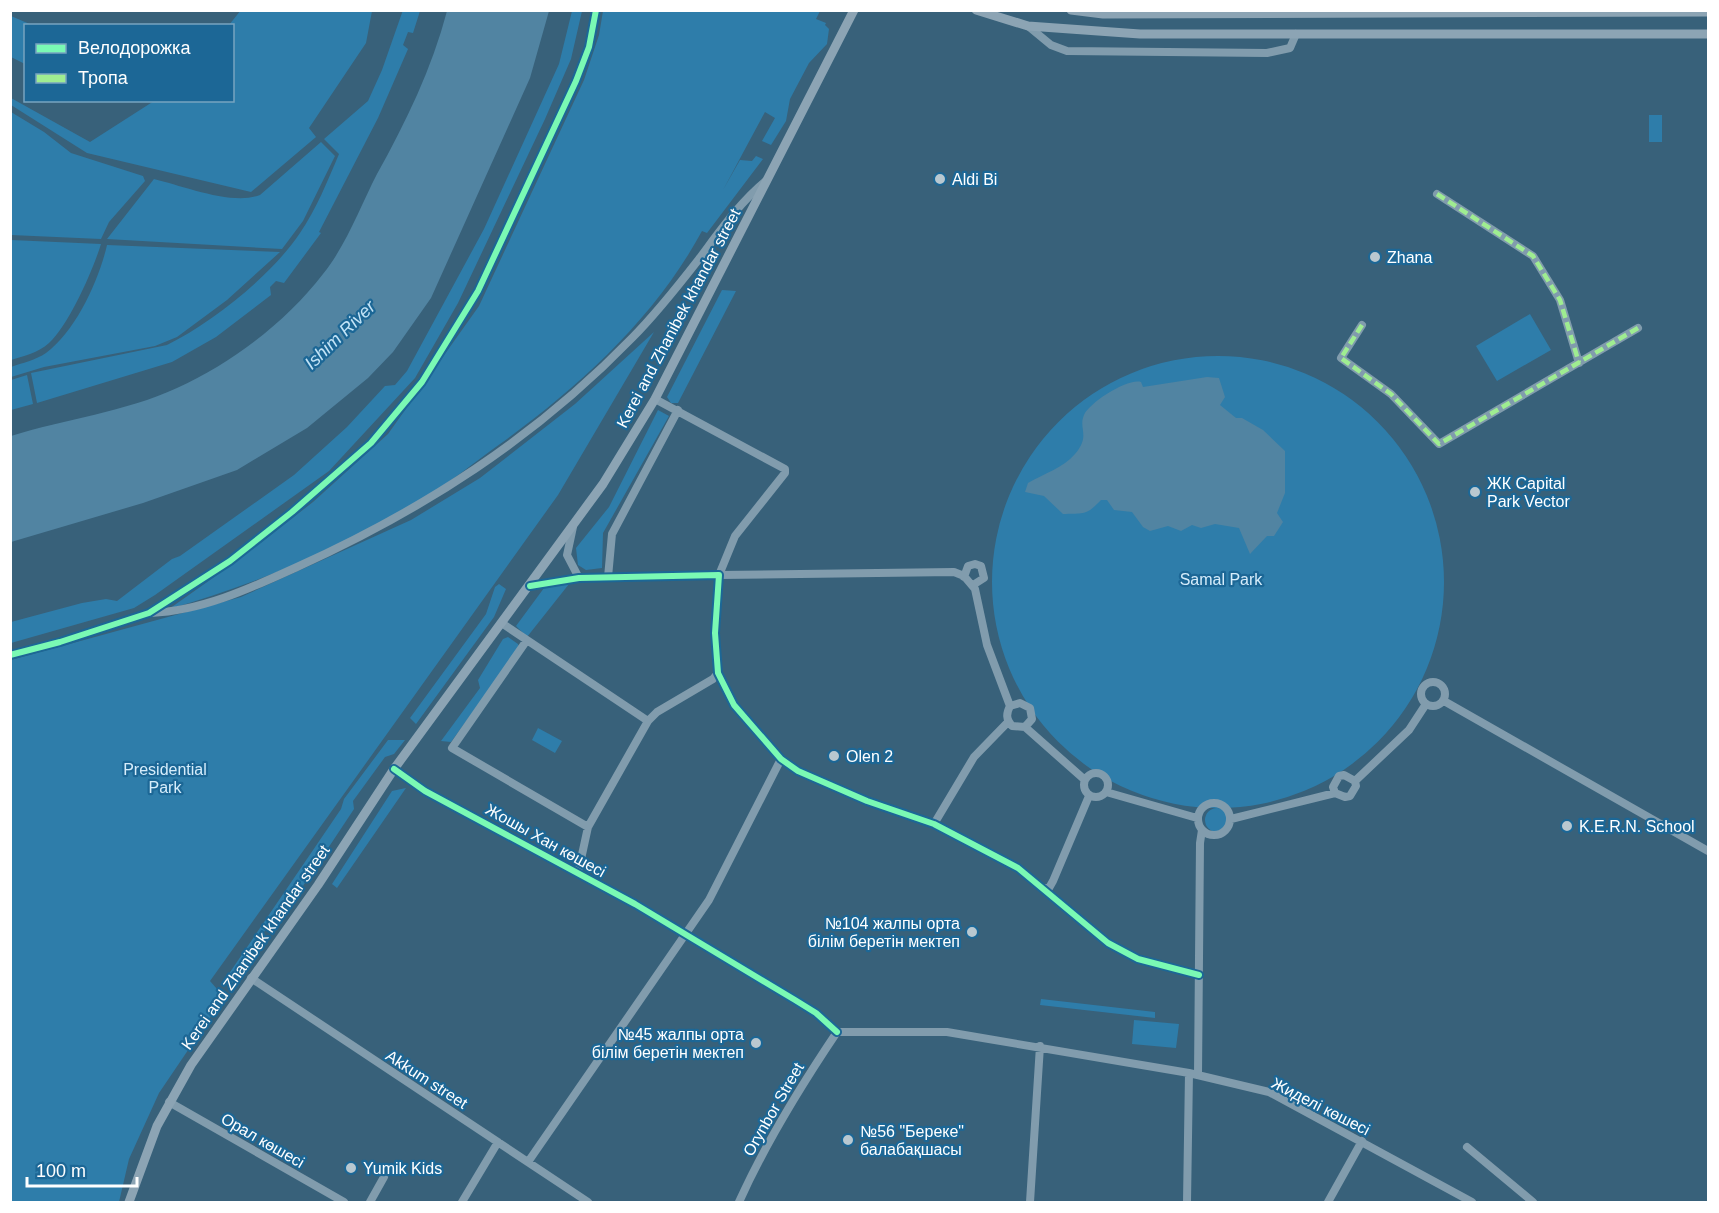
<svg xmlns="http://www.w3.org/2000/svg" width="1719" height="1213" font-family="Helvetica,sans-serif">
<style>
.green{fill:#2e7daa}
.water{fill:#5184a2}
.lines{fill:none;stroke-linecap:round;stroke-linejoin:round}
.minor{stroke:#819cad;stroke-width:8}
.major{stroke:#8ca4b4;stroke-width:9}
.quiet{stroke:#9fed91;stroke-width:4.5;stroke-dasharray:9 4.5;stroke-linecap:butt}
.cycleway-casing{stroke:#1c6796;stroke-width:10}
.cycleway{stroke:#7af9b4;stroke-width:6}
.poi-dot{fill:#b9c8d0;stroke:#1c6796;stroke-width:2}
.labels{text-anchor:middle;stroke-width:4.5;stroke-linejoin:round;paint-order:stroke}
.poi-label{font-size:16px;fill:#fff;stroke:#1c6796;text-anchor:start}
.street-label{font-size:16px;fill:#fff;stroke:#1c6796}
.park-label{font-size:16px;fill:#d6edfb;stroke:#1c6796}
.water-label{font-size:18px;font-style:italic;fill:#c3e4f7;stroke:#1c6796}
</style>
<rect width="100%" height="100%" fill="#38617a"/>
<path class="green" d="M241,10L372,11L366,43L309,128L316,137L251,192L87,153L11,105V98L90,142L154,101L232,100V26L229,25Z
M403,10L420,11L413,33L408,32L403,45L408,49L378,118L319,232L321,233L284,283L276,281L270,287L271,295L216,337L172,362L37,403L31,373L167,345C213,322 271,276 300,233C316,210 328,180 339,154L324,139L368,101L382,70Z
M572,11H582L571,59L545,119L458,303L415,378L329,471L155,595L134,608L11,643V622L82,603L106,599L117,601L172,559L180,556L294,475L347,427L385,386L395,385L407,371L484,229L559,64Z
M603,11H820L816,19L826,23L825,25L829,29L827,44L809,63L790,99L786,121L771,145L762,141L775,118L765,112L723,190L740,160L752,161L756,156L763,159L707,233L702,231C655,318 579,387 500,444C476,461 452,481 426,497C346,547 259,583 169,609L241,558L313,502L388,434L479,306L584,80L599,35Z
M11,16L32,25L26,26L25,64L11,57Z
M11,112L44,132L71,153L143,176L145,181L109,222L101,239L11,235Z
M1649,115H1662V142H1649Z
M321,142L335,156L303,221L282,249L107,239L154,179C183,186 233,206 260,195Z
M11,240L101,244C93,270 69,325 49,343C38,353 24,356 11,360Z
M107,245L280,252L227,300L177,337L155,346L44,367L11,377V367C22,363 36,360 46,353C76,331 99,280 107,245Z
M722,290L736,291L678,403H671L667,397Z
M1530,314L1551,350L1497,381L1476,346Z
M654,332L558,495L210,981L224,997L159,1093L129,1159L119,1202H11V660L241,597L411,520L480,478L575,404Z
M992 582a226 226 0 1 1 452 0a226 226 0 1 1-452 0Z
M27,375L33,404L11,410V380Z
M658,410L669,416L603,533L602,568L586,570L578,565L576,548L609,507Z
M499,584L506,589L494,617L416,724L410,718L486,614L495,587Z
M569,584L527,637L516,626L544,588Z
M508,637L518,644L519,648L451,742L441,741L480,688L478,680L503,639Z
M538,728L562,741L555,753L532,740Z
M388,740H405L394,754L385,757L353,801L354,809L299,892L288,898L264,932L265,941L254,961L232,983L226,978L341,809L344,799Z
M406,788L337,888L332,884L392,791Z
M1205 820a12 12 0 1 1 24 0a12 12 0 1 1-24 0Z
M1041,999L1155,1012V1018L1040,1005Z
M1134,1020L1179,1024L1176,1048L1132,1044Z"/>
<path class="water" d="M447,11H549L530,78L431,298L393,352L368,378L307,428L237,470L143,503L11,542V436C65,419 125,412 177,388C232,363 286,322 323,274C347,244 360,207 377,174C406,122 432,68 447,11Z
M1207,377L1219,378L1225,397L1220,405L1236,418H1242L1263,430L1285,451V493L1277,513L1283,522L1274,536H1267L1250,554L1239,528L1215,524L1201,528L1192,525L1181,531L1168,526L1150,531L1143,527L1132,512L1114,510L1107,500H1101C1086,516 1084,513 1063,514L1044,496L1025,492L1028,483C1043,474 1063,468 1075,454C1091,435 1078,429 1084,415C1090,402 1128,378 1141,382L1143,387Z"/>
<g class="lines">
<path class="minor" d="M1028,26L1051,45L1067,51L1267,53L1290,48L1296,34
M1437,194L1533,256L1560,300L1579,363
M1362,325L1341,358L1391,394L1439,444L1638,328
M655,399L785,469V473L735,536L719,575L954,572L964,576L975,589L987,645L1010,706C1006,714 1006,719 1012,726L1025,727L1085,780
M573,527L567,555L579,578
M608,577L612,534L678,410
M964,577L968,566L975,564L981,566L984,578L973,585
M530,586L579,578L719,575L715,633L718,673L734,705L781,759L798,771L867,801L934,824L1018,868L1108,943L1138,959L1199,975
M151,613C202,611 251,588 297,567C423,510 535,438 632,338C656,314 678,286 699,259C720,231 739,203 767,180
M503,624L648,721L588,827L452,748L527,640
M10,655L60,642L149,613L230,561L292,512L371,443L422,382L478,291L576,81L589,47L596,10
M1421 694a12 12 0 1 1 24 0a12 12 0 1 1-24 0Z
M1444,701L1708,851
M1010,706L1020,703L1030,708L1032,719L1025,727
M648,721L657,712L713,679L718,673
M394,769L425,791L635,904L795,1000L816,1013L837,1032
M1084 785a12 12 0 1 1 24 0a12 12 0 1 1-24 0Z
M1355,781L1409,730L1426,704
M1106,792L1197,818
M1335,793L1333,787L1339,776L1344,775L1355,781
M1198 819a16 16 0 1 1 32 0a16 16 0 1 1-32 0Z
M1231,819L1335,793L1345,797L1350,796L1356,786L1355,781
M934,824L974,757L1008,722
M578,873L588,827
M1045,888H1049L1053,881L1089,796
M251,978L588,1202
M837,1032H947L1189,1073L1269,1092L1472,1202
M1198,1075L1200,843L1202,830
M169,1102L344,1202
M1467,1147L1533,1202
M528,1162L709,900L781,759
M370,1202L384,1177
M462,1202L498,1142
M739,1202C766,1142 800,1087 837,1032
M1030,1202L1040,1046
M1187,1202L1189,1073
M1328,1202L1362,1141"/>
<path class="major" d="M976,10L1028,26L1140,34H1708
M1071,10L1103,14L1708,12
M129,1202L157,1126L191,1065L318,885L394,769L603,484L655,399L854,10"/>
<path class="quiet" d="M1437,194L1533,256L1560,300L1579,363
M1362,325L1341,358L1391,394L1439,444L1638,328"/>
<g class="cycleway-casing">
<path id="cycleway" d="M530,586L579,578L719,575L715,633L718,673L734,705L781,759L798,771L867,801L934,824L1018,868L1108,943L1138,959L1199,975
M10,655L60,642L149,613L230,561L292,512L371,443L422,382L478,291L576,81L589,47L596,10
M394,769L425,791L635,904L795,1000L816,1013L837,1032"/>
</g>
<use href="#cycleway" class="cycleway"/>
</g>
<g class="poi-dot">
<circle cx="940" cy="179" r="6"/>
<circle cx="1375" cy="257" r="6"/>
<circle cx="1475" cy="492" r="6"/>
<circle cx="834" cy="756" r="6"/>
<circle cx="1567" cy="826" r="6"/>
<circle cx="972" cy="932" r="6"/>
<circle cx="756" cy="1043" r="6"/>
<circle cx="848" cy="1140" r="6"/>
<circle cx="351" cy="1168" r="6"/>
</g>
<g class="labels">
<g class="poi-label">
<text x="952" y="185">Aldi Bi</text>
<text x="1387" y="263">Zhana</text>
<text x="1487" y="489">ЖК Capital<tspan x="1487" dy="18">Park Vector</tspan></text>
<text x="846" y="762">Olen 2</text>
<text x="1579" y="832">K.E.R.N. School</text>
<text x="960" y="929" text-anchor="end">№104 жалпы орта<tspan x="960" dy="18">білім беретін мектеп</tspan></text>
<text x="744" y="1040" text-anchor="end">№45 жалпы орта<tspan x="744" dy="18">білім беретін мектеп</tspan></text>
<text x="860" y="1137">№56 "Береке"<tspan x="860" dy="18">балабақшасы</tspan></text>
<text x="363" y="1174">Yumik Kids</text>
</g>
<g class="street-label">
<text transform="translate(678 318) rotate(-62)" y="6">Kerei and Zhanibek khandar street</text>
<text transform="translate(546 840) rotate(29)" y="6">Жошы Хан көшесі</text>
<text transform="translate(255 947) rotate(-55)" y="6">Kerei and Zhanibek khandar street</text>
<text transform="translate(427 1079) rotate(33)" y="6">Akkum street</text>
<text transform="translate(1321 1106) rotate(27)" y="6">Жиделі көшесі</text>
<text transform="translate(773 1109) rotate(-60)" y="6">Orynbor Street</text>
<text transform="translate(263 1140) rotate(30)" y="6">Орал көшесі</text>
</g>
<g class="park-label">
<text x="1221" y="585">Samal Park</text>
<text x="165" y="775">Presidential<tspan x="165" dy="18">Park</tspan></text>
</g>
<g class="water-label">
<text transform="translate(340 335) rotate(-44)" y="6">Ishim River</text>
</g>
</g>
<rect width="1719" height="1213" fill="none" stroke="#ffffff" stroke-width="24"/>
<rect x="24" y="24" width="210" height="78" fill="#1c6796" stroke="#77a4c0" stroke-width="1.5"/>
<rect x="36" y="44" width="30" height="9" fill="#7af9b4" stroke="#77a4c0" stroke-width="1.5"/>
<text x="78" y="54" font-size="18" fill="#ffffff">Велодорожка</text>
<rect x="36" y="74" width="30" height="9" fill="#9fed91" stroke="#77a4c0" stroke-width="1.5"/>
<text x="78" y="84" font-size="18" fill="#ffffff">Тропа</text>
<path d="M27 1177v9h110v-9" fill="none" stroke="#ffffff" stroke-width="3"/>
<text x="36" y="1177" font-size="18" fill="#ffffff" stroke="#1c6796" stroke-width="4.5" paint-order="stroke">100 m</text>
</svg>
